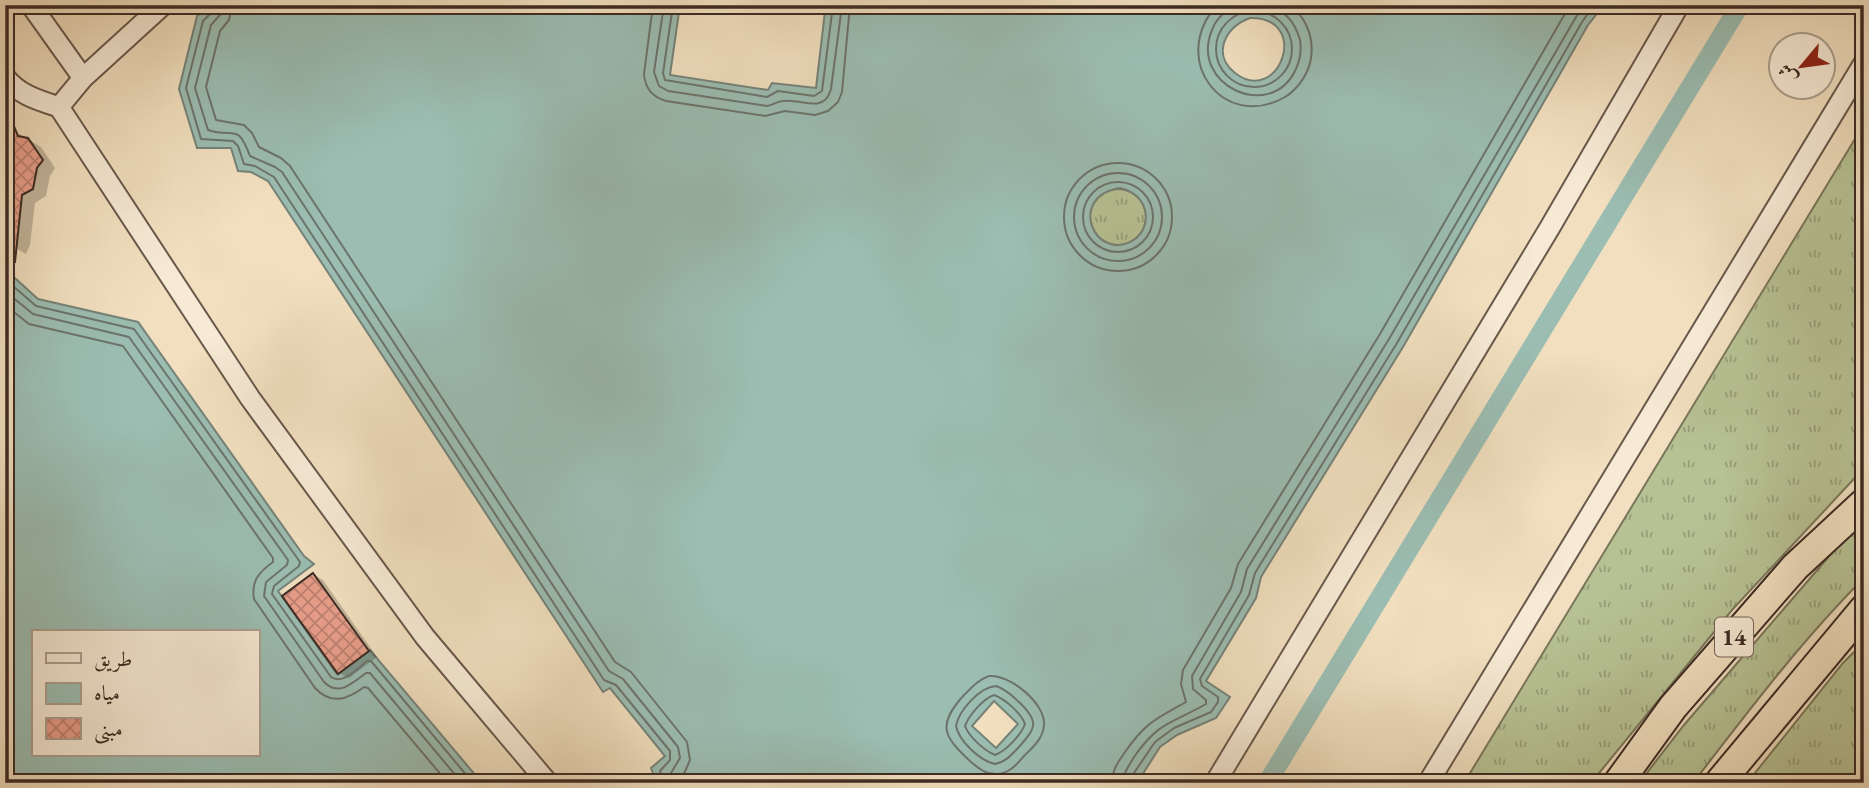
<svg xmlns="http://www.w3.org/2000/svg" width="1869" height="788" font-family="'EB Garamond',Amiri,serif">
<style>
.grass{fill:url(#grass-tufts);stroke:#7a765c;stroke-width:2}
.water{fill:#9bbdb2;stroke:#758379;stroke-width:2;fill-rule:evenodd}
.shadow{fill:#0003}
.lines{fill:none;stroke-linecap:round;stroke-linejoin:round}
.shore{stroke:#6c746b;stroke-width:2}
.canal{stroke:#9bbdb2;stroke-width:19}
.building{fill:url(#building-cross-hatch);stroke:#3c2b24;stroke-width:2}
.minor-casing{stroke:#69584b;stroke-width:23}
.highway-casing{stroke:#3c2b24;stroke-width:32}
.minor{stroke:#f6ead5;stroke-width:19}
.highway{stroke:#f1dfbf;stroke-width:28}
.labels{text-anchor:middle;stroke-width:5;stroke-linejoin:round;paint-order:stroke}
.shield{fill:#f6ead5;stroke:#746459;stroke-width:2}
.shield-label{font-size:23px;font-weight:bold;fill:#3c2b24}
</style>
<defs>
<pattern id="grass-tufts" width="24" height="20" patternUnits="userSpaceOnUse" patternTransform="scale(1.75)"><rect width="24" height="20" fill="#b7c294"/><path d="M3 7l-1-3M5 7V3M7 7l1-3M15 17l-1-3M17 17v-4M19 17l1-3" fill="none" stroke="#969e79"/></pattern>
<pattern id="building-cross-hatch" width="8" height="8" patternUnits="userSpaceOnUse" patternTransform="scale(1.75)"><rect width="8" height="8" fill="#e79d89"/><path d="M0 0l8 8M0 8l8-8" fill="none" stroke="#bc8070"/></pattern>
</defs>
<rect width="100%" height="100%" fill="#f1dfbf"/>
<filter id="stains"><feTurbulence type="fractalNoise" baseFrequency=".00286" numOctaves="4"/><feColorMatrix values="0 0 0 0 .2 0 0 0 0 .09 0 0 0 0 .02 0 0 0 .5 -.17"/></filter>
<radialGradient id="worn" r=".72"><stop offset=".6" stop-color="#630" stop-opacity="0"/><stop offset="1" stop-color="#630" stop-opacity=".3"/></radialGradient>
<path class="grass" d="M1864,124V468L1732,610L1591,783H1464Z
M1090 217a28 28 0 1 1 56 0a28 28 0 1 1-56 0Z
M1864,520V578C1801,641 1747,713 1693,783H1639L1684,725L1843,540Z
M1864,642V773L1856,783H1747L1843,663Z"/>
<path class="water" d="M209,5H680L670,75L768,90L772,83L816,88L825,11L784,5H1604L1588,25L1403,347L1261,577L1256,598L1206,681L1230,697L1216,718L1177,735L1160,747L1137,783H657L651,768L665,756L610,688L603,692L268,181L251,172L238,171L231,148H197L179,89L197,16ZM1250,18C1312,17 1279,107 1235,73C1211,54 1226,26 1250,18ZM1120,188C1138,192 1149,206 1145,224C1143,232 1139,237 1132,241C1094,262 1067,196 1120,188ZM994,701L1018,724L996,748L972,726Z
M5,269L38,299L138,322L304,556L314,564L278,591L337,674L370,650L482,783H5ZM33,632H257V755H33Z"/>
<path class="shadow" d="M16,132L41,147L55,168L50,176L46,196L35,203L30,245L26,254L14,247Z
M314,575L323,580L377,657L349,678L339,673Z"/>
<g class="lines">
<path class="shore" d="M213,5L212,12L203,21L186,88L201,139L233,141L238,146L244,164L255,166L274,177L604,680L616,685L670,751V760L660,771L663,783
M222,5L220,15L211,25L195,88L208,130C234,139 237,121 250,156L275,167L282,172L609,671L623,679L678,747L680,758L671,773L672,783
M232,5L229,20L220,31L206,87L216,120L244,125L252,133L259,147L281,158L290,166L615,662L631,672L687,742L690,760L683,776V783
M653,5L644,74C645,88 652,97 666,101L765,116L785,111L815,115L828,111L838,102L842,92L850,5
M664,5L654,72L659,86L668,91L767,106C773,105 778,101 783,101C801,98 824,115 831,89L841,13L839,5
M673,5L663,73L665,80L767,97L778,91L814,96L822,91L832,13L829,5
M1217,5C1168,60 1224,132 1285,97C1298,89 1309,73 1311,58C1314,37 1306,19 1291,5
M1239,5C1227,9 1216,18 1212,30C1189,85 1270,122 1295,71C1300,61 1302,52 1300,40C1295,22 1286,12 1269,5
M1216 49a38 38 0 1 1 76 0a38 38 0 1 1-76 0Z
M1064 217a54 54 0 1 1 108 0a54 54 0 1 1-108 0Z
M1074 217a44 44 0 1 1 88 0a44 44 0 1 1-88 0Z
M1083 217a35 35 0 1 1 70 0a35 35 0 1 1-70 0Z
M5,279L36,306L134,329L300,562L299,566L274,586L272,594L331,677C343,685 357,669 367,661H371L473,783
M5,291L33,314L129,337L288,560L287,565L266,582L264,596L324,682C339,697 352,683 366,673H370L462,783
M5,305L29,324L123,346L273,558V562C259,572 251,581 254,599L315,688C331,705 347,700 364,687L368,688L448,783
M989,676C1010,674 1046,704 1044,725C1043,739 1033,747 1024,756C1017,764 1010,773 998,774C986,775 978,768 970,761C943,736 937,725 964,695C972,687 978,680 989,676Z
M996,686C1006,689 1012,696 1019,702C1040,722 1036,728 1018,748C1011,755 1006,762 995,764C980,761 959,741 956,726C959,710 980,687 996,686Z
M994,695C1005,699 1021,713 1025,724C1021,735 1006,751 995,755C985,751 969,737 965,726C969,715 983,699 994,695Z
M1112,783C1112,770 1118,762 1125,752C1146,722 1156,719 1186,702L1181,684L1183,670L1231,588L1238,564L1380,334L1570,5
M1122,783C1123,773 1129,766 1134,757C1159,721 1171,724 1206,704V700L1193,689L1192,676L1241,592L1247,569L1389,339L1583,5
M1131,783L1134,773L1155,742L1174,728L1211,712L1218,702V697L1202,686L1200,679L1249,595L1255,573L1397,343L1582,22L1594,5"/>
<path class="canal" d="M1267,783L1740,5"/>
</g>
<path class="building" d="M5,105L18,136L28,138L43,160L37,168L33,189L22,195L15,262L5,261Z
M313,573L369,651L338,674L282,596Z"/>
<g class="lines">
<g class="minor-casing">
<path id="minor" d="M31,5L83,78
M5,77C19,95 38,100 59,107L250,398L425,637L548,783
M59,107L83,78L163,5
M1215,783L1549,229L1679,5
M1428,783L1864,63"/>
</g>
<g class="highway-casing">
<path id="highway" d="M1618,783L1673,707L1795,567L1864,503
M1719,783L1864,609"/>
</g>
<use href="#minor" class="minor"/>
<use href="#highway" class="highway"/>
</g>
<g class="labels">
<rect class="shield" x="1715" y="617.5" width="38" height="39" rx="5"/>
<g class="shield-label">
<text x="1734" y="645">14</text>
</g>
</g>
<rect width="1869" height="788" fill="none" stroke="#f1dfbf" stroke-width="28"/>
<rect x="7" y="7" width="1855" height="774" fill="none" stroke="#3c2b24" stroke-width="3.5"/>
<rect x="14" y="14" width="1841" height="760" fill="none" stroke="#3c2b24" stroke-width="2"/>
<rect x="32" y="630" width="228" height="126" fill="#f6ead5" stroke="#ac9e8e" stroke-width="2"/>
<rect x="46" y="653" width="35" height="10" fill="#f6ead5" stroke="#ac9e8e" stroke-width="2"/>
<text x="94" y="666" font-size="21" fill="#3c2b24">طريق</text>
<rect x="46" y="683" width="35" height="21" fill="#9bbdb2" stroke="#ac9e8e" stroke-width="2"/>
<text x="94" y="700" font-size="21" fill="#3c2b24">مياه</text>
<rect x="46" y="718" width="35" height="21" fill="url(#building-cross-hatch)" stroke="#ac9e8e" stroke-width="2"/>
<text x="94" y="736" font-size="21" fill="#3c2b24">مبنى</text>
<g transform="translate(1802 66) rotate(241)"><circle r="33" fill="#f6ead5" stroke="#ac9e8e" stroke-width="2"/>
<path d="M0-5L12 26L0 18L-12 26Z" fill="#8f2418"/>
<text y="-10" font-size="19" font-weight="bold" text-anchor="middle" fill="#3c2b24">ش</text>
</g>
<rect width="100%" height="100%" filter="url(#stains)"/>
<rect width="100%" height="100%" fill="url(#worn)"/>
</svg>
